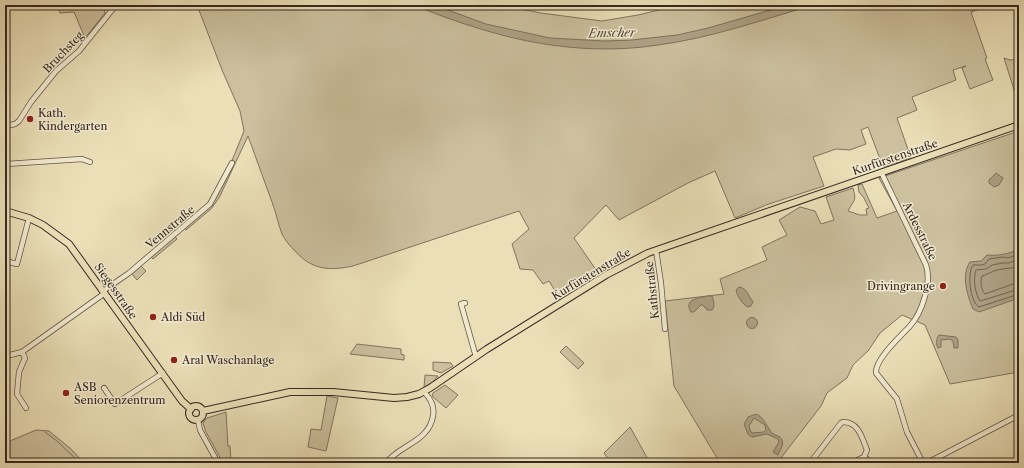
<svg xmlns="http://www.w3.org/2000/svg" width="1024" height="468" font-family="'Libre Caslon Text',serif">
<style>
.green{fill:#ccc09e;stroke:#807460}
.water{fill:#ada184;stroke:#7d715c;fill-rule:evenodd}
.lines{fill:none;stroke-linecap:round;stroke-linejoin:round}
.shore{stroke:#716452;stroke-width:1}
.stream{stroke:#7d715c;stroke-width:1}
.minor-casing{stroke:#625646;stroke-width:6}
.major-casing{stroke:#352821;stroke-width:8}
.minor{stroke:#f2ead0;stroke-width:4.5}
.major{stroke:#ebdfb7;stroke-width:6}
.poi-dot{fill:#8f2418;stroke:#f2ead0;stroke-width:1.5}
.labels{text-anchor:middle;stroke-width:3;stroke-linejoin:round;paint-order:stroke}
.street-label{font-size:11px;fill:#352821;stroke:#f2ead0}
.poi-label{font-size:11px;fill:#352821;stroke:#f2ead0;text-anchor:start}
.water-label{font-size:12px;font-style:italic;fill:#594c3f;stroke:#f2ead0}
</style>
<rect width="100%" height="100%" fill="#ebdfb7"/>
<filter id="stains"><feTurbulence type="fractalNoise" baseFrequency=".005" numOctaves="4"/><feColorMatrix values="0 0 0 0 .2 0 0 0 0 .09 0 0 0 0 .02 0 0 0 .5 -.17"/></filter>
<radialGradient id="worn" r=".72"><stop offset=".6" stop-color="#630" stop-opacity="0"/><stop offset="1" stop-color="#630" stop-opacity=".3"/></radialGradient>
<path class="green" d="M57,5H103L105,13L85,38L74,12L60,13Z
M197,5H501L541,13L602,21L638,15L679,5H992L971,12L987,58L985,59L993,80L970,89L962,68L966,66L953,70L956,80L912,97L917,110L897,118L911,158L883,167L868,127L861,130L866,144L850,150L836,149L813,157L824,186L766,205L735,218L715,171L688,183L619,220L606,205L574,238L599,274L560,299L549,281L543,284L533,270L520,269L512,244L529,229L519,211L353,266C329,271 312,270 295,251C290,246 285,240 282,234C278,224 276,212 272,202C264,180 256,158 248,136L219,198L211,209L186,230L185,227L206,209L231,163L244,131L240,111L222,70Z
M1004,58L1010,60L1019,59V96H1016Z
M1019,131V372L950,384L925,325L902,315L880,333L868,351L853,365L847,378L827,393L821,406L777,463H720L674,386L665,301L724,294L720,279L767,260L762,247L787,235L779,220L800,207L815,211L821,224L834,220L826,197L853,188C857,202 854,199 848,211L860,215H867L866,209L869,208L864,198L859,192L858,185L862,184L877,218L897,211L879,178Z
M174,236L177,239L153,259L150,256Z
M141,266L146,271L137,280L132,274Z
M357,344L401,349V354L404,355V360L350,354Z
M566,346L584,363L578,369L560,352Z
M433,362L451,363L453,366L441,373L433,370Z
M425,375L438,376L432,383L424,387Z
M445,385L458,395L446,408L432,396L433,393Z
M327,396L338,398L326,451L308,447L311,429L321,430Z
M226,412L228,446H230L231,463H223L206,432L203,423L207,418Z
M630,427L650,463H611L604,453Z
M36,430L49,431L71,449L84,463H5V443Z"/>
<path class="water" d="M413,5H434L486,24L550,38L605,41L632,40L677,35L708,28L788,5H813C762,20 711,38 658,45C600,54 540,47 484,30C460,23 436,14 413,5Z
M996,173L1003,178L999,185L994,187L989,183V180Z
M1019,249V298L979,312L973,309C967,295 961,275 970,262L981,261L987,255C998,256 1009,254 1019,249Z
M739,287C747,288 749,297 753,302L751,306L748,307C743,305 737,296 736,290Z
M708,296H712C714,300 715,307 712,310H707L703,305H701L694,312H691C683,299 699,298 708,296Z
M746.5 323a5.5 5.5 0 1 1 11 0a5.5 5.5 0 1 1-11 0Z
M939,335L956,337L958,340V348H954L953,341L950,339L941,340V347L938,348C936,345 936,338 939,335Z
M756,414C765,418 766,426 772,433C775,436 780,435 782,440C784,445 780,450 778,455L773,452L779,442L778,439L767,434L752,437L748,434L744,424L748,417ZM754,418L765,425L766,430L764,432L752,433L750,430L749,426Z"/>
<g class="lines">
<path class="shore" d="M1019,254L1008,258L1003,257L989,259L985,264L982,265H973C967,273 970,302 979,307L1019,294
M1019,259L1009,263H1003L992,265L986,269L976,270C973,279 975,294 980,301L1019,289
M1019,266C1011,269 1005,268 997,270C992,271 987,275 982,276C980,282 981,290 985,294L1013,284L1019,283"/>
<path class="stream" d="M45,432L57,441L80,463"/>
<g class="minor-casing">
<path id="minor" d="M6,126L15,124L19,121L31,102L56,71L79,51L116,5
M6,164L82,159L90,162
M881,172L926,265C932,282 922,313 910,326C901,336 875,359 876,373L897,399L907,432L923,463
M656,250L661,283L665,329
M5,261L17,264L29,218
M103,291L129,273L210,204L232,163
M465,303L461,304L476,357
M22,352L25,358L19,372L17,394L26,408
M5,354L10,355L22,352L105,293
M104,388L115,404L163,373
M198,420L200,430L218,463
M864,457L872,463
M386,463C399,445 429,442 433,416C435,406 431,399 424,392
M810,463L841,423L843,422C859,422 862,438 867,450L864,457L851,463
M927,463L1019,415"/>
</g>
<g class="major-casing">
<path id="major" d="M5,110V187
M5,211L29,218L43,225L69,244L182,401L191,409
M189 413a7 7 0 1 1 14 0a7 7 0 1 1-14 0Z
M203,411L290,392H333L394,398L407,397L419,394L430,388L487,349L606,275L648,253L1019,125"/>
</g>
<use href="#minor" class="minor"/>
<use href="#major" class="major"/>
</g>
<g class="poi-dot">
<circle cx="30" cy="119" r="4"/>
<circle cx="943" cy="286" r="4"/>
<circle cx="153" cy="317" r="4"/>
<circle cx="174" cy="360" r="4"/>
<circle cx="66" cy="393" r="4"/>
</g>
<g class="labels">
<g class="street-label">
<text transform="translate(63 52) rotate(-46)" y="4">Bruchsteg</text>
<text transform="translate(895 157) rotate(-19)" y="4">Kurfürstenstraße</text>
<text transform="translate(170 227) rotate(-40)" y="4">Vennstraße</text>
<text transform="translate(920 231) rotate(64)" y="4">Ardesstraße</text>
<text transform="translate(591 274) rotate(-31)" y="4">Kurfürstenstraße</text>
<text transform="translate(652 290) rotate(-96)" y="4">Kathstraße</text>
<text transform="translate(116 291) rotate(55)" y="4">Siegesstraße</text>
</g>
<g class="poi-label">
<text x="38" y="117">Kath.<tspan x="38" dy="13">Kindergarten</tspan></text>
<text x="935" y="290" text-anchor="end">Drivingrange</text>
<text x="161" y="321">Aldi Süd</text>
<text x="182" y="364">Aral Waschanlage</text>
<text x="74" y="391">ASB<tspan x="74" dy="13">Seniorenzentrum</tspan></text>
</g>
<g class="water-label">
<text transform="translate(612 33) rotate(-1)" y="4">Emscher</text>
</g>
</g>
<rect width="1024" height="468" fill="none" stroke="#ebdfb7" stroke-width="20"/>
<rect x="6" y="6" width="1012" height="456" fill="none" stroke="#352821" stroke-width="2"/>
<rect x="10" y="10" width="1004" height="448" fill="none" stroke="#352821"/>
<rect width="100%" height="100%" filter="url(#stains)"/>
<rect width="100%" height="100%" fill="url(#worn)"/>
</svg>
